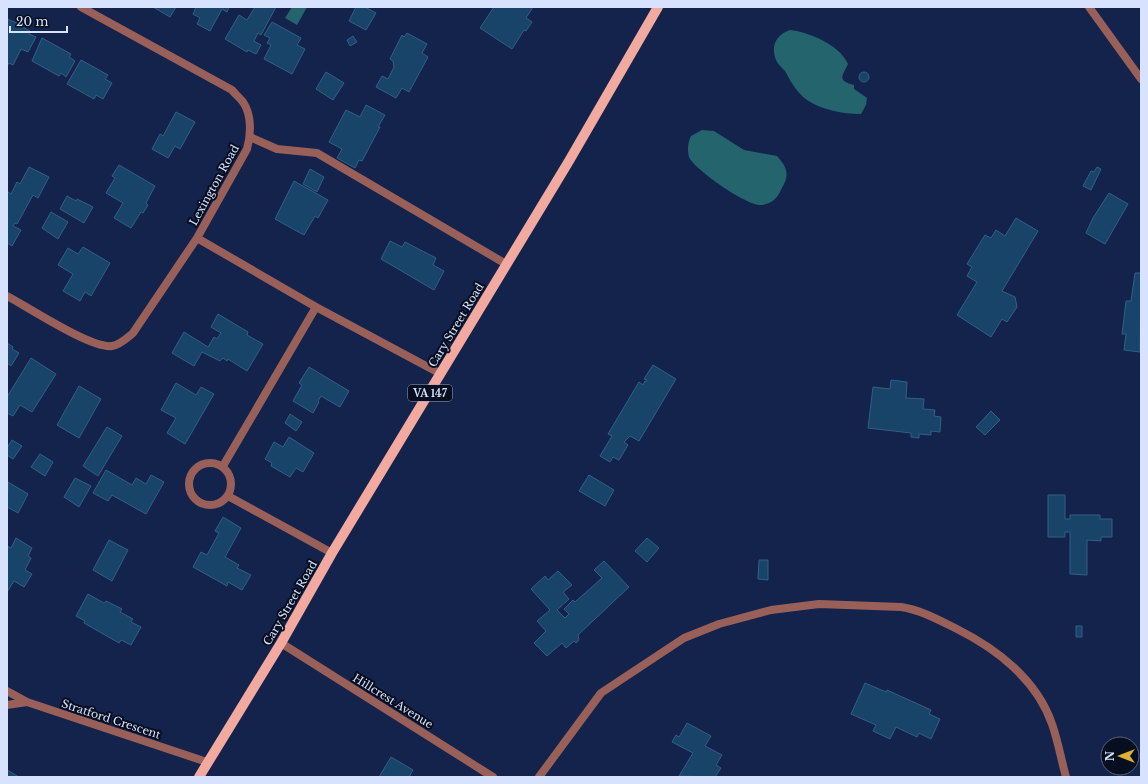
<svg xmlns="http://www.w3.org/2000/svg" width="1148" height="784" font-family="'Libre Baskerville',serif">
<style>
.water{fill:#24656d}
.building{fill:#184469;stroke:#335f85}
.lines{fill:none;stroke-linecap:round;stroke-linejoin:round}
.service{stroke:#996059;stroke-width:8}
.minor{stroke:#996059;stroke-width:8}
.primary{stroke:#f1a9a0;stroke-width:10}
.labels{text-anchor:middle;stroke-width:4;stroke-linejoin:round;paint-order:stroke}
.shield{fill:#070e20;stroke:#99a3bb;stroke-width:1}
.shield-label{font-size:10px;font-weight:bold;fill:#d7e3fe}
.street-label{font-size:11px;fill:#d7e3fe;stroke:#070e20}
</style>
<rect width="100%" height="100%" fill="#14234c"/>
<path class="water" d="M292,7H307L297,25L285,18Z
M790,30C809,32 840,45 848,64C843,75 836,81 854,85V89L867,98L866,105L861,114C843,114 822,110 807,100C797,93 791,82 785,71C782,68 779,65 777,62C770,48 775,35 790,30Z
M702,130L714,131L744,150L777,156C786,166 790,174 783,186C778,196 775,203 762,205C748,207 695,170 689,157C687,150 688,142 691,136Z"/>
<path class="building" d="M153,7H176L170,17Z
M196,7H229L227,12L222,9L210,31L197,24L200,18L193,14Z
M255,7H276L261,35L258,33L254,41L261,45L256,54L248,50L247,52L225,39L239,15L247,20Z
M356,7H365L376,13L366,30L349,21Z
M494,7H533L526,18L532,22L526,31L524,30L512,49L480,28Z
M7,19L22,25L21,26L30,31L29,34L36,37L28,52L21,49L13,65L9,63L7,66Z
M272,22L301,38L297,45L305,49L292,74L264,59L271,45L267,43L270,38L264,35Z
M407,33L427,44L422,53L428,57L409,92L402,88L396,98L376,87L382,76L388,79L394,67L393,61L390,59L402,35L404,37Z
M353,36L357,42L350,46L347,40Z
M42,38L71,54L69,57L75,61L66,77L61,73L59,76L32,61Z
M81,60L108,75L105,79L112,83L103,99L96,95L94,99L67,84Z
M859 77a5 5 0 1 1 10 0a5 5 0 1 1-10 0Z
M326,72L344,83L333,100L316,89Z
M366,105L385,115L378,127H380L362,161L359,160L355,168L337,158L342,149L329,142L346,110L360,117Z
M176,112L195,122L180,149L175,146L168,158L152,149L160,134L163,136Z
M119,165L155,186L146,203L148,205L143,213L141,212L131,228L114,218L123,203L106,193L115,178L112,176Z
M29,167L49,177L38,198L33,195L17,224L15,223L13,226L21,230L12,246L7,243V191L11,194L17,182L20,184Z
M1097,167L1101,169L1091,190L1083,186L1091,171L1094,172Z
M310,169L324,177L317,192L303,184Z
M294,181L328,200L318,218L315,216L304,235L275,219Z
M1109,193L1128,204L1105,244L1086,233L1093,218Z
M67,196L76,201L77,199L93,207L84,223L60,209Z
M51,212L68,222L58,239L42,228Z
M1016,218L1038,231L1002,291L1015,297L1017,307L1007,322L1002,319L991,337L957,315L977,282L967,276L972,267L967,264L985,235L991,238L996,230L1005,236Z
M390,241L402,247L405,242L436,258L433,265L444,271L434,290L381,259Z
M83,247L110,263L91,296L85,292L80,301L63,291L73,274L58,265L68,248L78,254Z
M1135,273H1141L1140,352L1124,350L1126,334H1122L1126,301H1131Z
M218,314L248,332L247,335L263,344L247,371L228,359L227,361L223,358L220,361L202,352L194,366L172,353L184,332L208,347L214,337L217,339L221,333L211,327Z
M7,343L13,347L12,349L19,353L11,366L7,363Z
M31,358L56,374L32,412L20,405L13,416L7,413V397Z
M653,365L676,379L639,441L630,436L624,442L628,445L619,460L613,457L610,462L600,456L612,436L608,434L639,382L643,385L645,381L646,382L647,380L644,379Z
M309,367L349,391L340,407L321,396L318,401L319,402L313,413L293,401L302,385L299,383Z
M891,380L907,382L906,398L924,399L923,409L935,410L934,416L941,417L940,432L931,431V435L919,434V438L911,437V433L868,428L873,387L890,389Z
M176,383L196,395L201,387L214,394L185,444L167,433L176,418L161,410Z
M79,386L101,399L79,438L57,425Z
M991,411L1000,420L985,435L976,427Z
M290,414L302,422L296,431L285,423Z
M107,427L122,436L98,476L83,466Z
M289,437L314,453L303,472L296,468L290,477L271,466L272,463L265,459L274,442L283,447Z
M12,440L22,446L13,459L7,455V448Z
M40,454L53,462L45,476L31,467Z
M106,470L132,485L136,478L146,484L151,475L164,482L146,514L112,495L108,501L93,493Z
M589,475L614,490L605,506L579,491Z
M75,478L91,486L79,507L64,497Z
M8,482L28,494L18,513L7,507Z
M1048,495H1065V519H1070V515H1100V519H1112V537H1101V541L1087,540V575L1070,574V532H1065V537H1048Z
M223,517L241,528L225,557L239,565L237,568L251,575L242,590L228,582L227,586L193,567L201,552L207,555L219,533L215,531Z
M16,538L32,548L28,556L31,558L25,570L32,574L24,587L14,581L7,592V546L11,548Z
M647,538L659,548L647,562L635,551Z
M109,540L128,550L112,581L93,570Z
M759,560H768V580L758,579Z
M604,561L629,587L578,635L579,640L576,643L574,641L566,648L562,643L547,656L534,643L546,631L537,621L550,610L531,589L545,576L548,580L558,571L572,585L563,592L569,599L557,610L565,618L569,614L564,609L573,600L575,602L602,578L594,570Z
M88,594L104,603L106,601L122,609L120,612L133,619L131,622L141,627L131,645L121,640L119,643L84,623L85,621L76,616Z
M1076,626H1082V637H1076Z
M865,683L886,692L887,690L931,710L929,714L940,719L931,739L919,733L917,737L896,727L890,739L873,731L876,725L851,714Z
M687,723L711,736L705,746L722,755L716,765L721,768L715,777L679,776L693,753L672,742L676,735L679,737Z
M391,757L413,770L409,777H379Z
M7,770L19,777H7Z"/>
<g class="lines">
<path class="service" d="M250,137L277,149L317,153L506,264"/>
<path class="minor" d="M1089,7L1141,79
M197,238L316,307L441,374
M7,296C28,307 91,349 112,346C120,345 127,338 133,333L197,238L247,149C251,135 252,115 243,102C240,98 235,94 232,90L81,7
M189 484a21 21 0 1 1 42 0a21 21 0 1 1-42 0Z
M223,466L316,307
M228,496L332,553
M281,643L493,777
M7,691L27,702
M7,705L27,702L207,762
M539,777L601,693L684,638L719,624L771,610L819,604L901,607C921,610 939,620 957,629C997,649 1037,680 1052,724C1058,741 1061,759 1066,777"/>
<path class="primary" d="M199,777L281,643L332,553L569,161L658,7"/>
</g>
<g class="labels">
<rect class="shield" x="408" y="385" width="44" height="16" rx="3"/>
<g class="shield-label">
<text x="430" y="397">VA 147</text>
</g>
<g class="street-label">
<text transform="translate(214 185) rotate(-61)" y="4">Lexington Road</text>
<text transform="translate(456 325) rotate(-59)" y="4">Cary Street Road</text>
<text transform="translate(290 603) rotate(-60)" y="4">Cary Street Road</text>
<text transform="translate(393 701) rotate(32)" y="4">Hillcrest Avenue</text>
<text transform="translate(111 719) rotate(18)" y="4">Stratford Crescent</text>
</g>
</g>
<rect width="1148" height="784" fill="none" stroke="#d7e3fe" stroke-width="16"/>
<g transform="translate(1120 756) rotate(270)"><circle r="19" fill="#070e20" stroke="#5a6379"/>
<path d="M0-3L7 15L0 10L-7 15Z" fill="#dfb034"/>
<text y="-6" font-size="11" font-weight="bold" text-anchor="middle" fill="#d7e3fe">N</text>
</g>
<path d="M10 26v6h57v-6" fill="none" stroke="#d7e3fe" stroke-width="2"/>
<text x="16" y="26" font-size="12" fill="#d7e3fe" stroke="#070e20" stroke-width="3" paint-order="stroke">20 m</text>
</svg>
